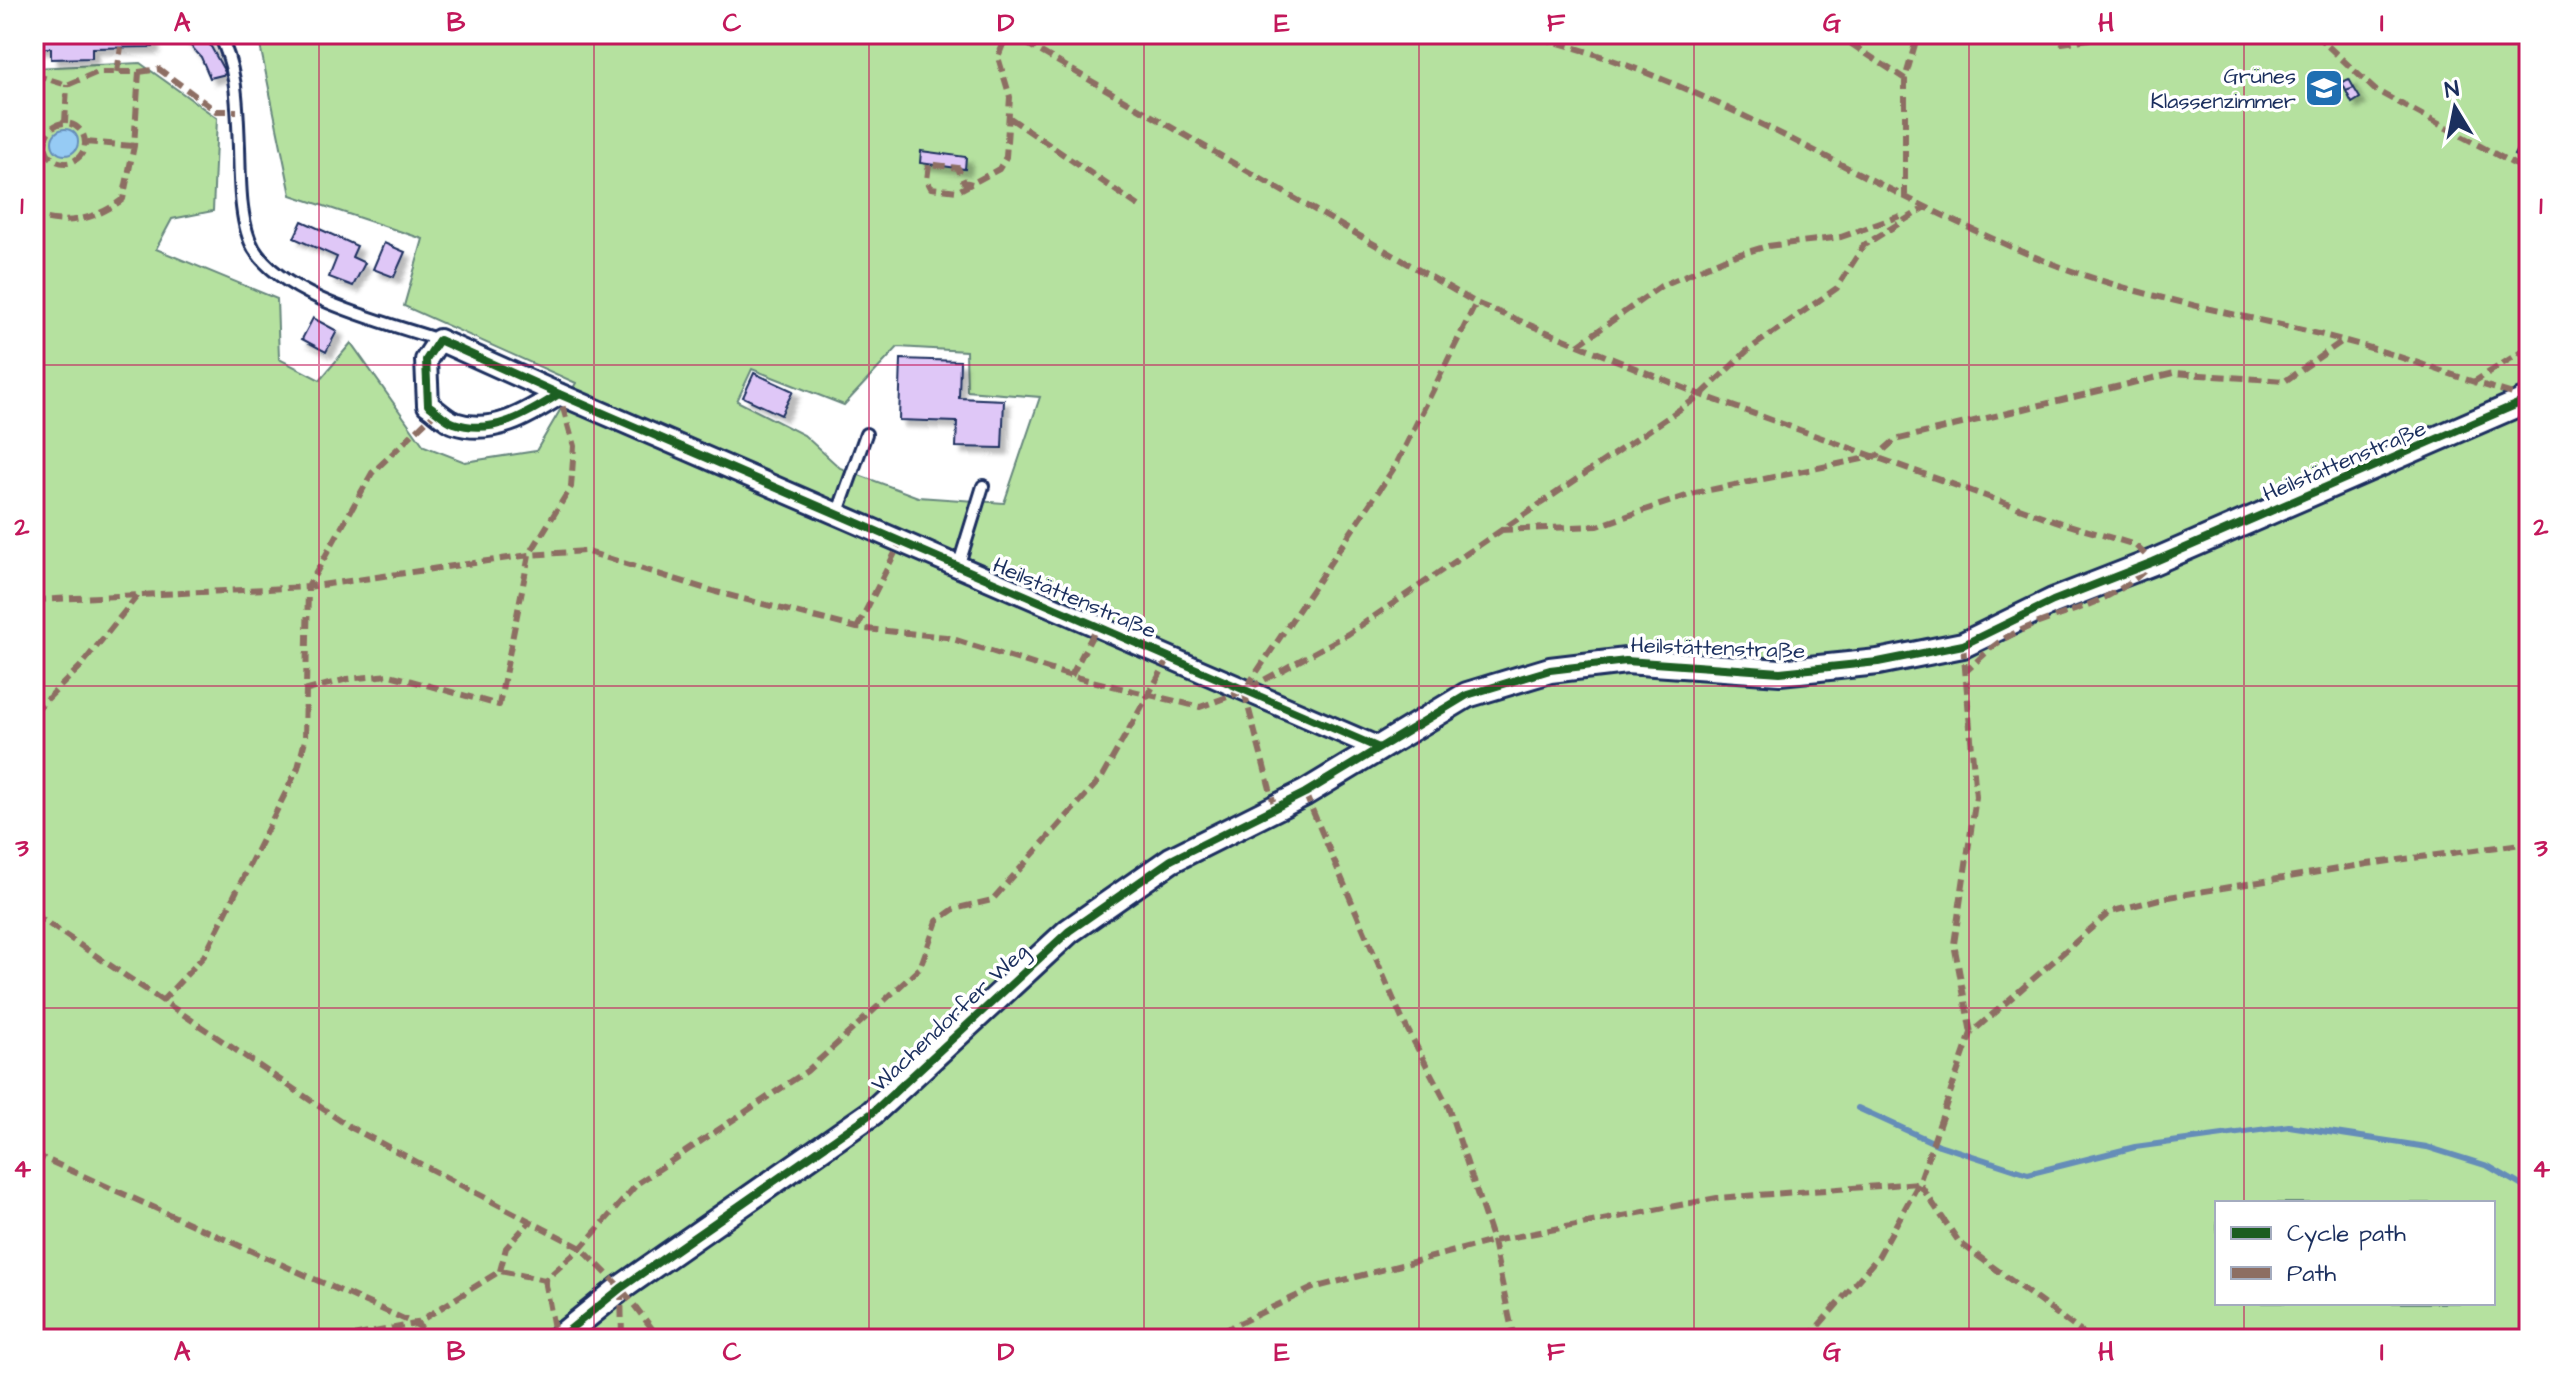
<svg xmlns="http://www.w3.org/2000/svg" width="2563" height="1373" font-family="'Architects Daughter',sans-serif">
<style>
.green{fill:#b5e19f;stroke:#68887e;stroke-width:2;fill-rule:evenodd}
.water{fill:#96cbf4;stroke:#658db8;stroke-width:2}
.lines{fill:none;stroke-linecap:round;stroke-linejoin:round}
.stream{stroke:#658db8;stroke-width:6}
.building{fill:#dfc7f7;stroke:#1b2f5e;stroke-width:2;filter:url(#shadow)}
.service-casing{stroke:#1b2f5e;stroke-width:16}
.minor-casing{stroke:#1b2f5e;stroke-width:26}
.tertiary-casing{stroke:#1b2f5e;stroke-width:30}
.service{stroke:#fff;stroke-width:10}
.minor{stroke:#fff;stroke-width:20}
.tertiary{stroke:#fff;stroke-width:24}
.quiet{stroke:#8d6e63;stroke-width:6;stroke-dasharray:12 6;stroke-linecap:butt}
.cycleway-casing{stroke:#fff;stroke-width:13}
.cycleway{stroke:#1b5e20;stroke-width:8}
.grid{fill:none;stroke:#c2185b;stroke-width:2;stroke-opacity:0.55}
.labels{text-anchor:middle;stroke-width:7;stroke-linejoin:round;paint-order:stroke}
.poi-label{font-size:22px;fill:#1b2f5e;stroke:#fff;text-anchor:end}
.street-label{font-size:22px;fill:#1b2f5e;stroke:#fff}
.neatline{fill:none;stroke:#c2185b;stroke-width:3}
.grid-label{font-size:26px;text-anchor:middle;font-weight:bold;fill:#c2185b}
</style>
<defs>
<filter id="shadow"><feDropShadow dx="6" dy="6" stdDeviation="2" flood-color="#0004"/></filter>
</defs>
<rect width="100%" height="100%" fill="#fff"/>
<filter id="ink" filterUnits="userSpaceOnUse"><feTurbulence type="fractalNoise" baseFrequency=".0125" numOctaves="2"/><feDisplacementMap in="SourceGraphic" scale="16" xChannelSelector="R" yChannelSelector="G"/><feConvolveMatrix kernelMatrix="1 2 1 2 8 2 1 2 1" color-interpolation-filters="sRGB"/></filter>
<g filter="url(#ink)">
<path class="green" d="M269,34H2529V1339H34V68L140,63L217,118L213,211L172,219L156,249L277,299L279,359L320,380L351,343L424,446L465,462L536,451L576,383L404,306L423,239L291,195L260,45ZM898,347L966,351L967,391L1040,397L1004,503L918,497L840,468L804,435L737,401L752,369L844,405ZM2217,1203H2493V1303H2217Z"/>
<path class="water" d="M52 142a13 13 0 1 1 26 0a13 13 0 1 1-26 0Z"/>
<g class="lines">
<path class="stream" d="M1858,1108L1939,1145L2028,1174L2135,1147L2289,1126L2427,1147L2488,1166L2529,1190"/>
</g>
<path class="building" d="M34,34H153V47L92,48V58L51,59V48H34Z
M180,34H204L226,74L210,78L201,57Z
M2349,79L2354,88L2346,91L2342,82Z
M2354,88L2360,98L2352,103L2346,91Z
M2529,126V163L2514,155Z
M921,151L966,157L965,169L920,163Z
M302,221L357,246L352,257L365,263L353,286L329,277L337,257L294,238Z
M384,243L405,252L394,277L373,269Z
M313,318L337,331L326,352L302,339Z
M901,359L960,361L959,398L1004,400L1002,448L956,447L957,422L899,420Z
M754,373L793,391L781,415L743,397Z"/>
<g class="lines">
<g class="service-casing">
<path id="service" d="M219,34C238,71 237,106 239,147C240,176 239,224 254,249C285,299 386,322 439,340
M838,512L866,434
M958,567L983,486"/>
</g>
<g class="minor-casing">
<path id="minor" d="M559,394C528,414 492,436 454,423C445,420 436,410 428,405L426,360L439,340L559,394L1379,748"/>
</g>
<g class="tertiary-casing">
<path id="tertiary" d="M558,1339L621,1288L872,1113L1069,931L1171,860L1305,793L1467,695L1550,670L1626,661L1780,672L1878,662L1963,645L2053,601L2153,562L2529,399"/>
</g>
<use href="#service" class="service"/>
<use href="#minor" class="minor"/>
<use href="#tertiary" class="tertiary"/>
<path class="quiet" d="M1010,34L1476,303L1701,395L2056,521L2135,545L2153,562C2110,608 2062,609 2009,636C1993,644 1979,660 1965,672
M1523,34C1710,76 1881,199 2061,267C2152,301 2249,315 2342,340C2405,356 2464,381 2527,398
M1836,34L1905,79
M2045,34L2062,43L2124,34
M2315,34L2375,90L2529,172
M117,72L121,47
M139,72L159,69L216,111H237
M34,75L67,85L98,72H139L134,146L123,199C97,219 66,227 34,215
M1010,118L1143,209
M65,123L67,85
M45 143a20 20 0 1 1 40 0a20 20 0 1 1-40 0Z
M85,142L134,146
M972,184L964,182L958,168L929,164L927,180L931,188L958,191L999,169L1006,157L1010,97L998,57L1007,34
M1905,198V79L1918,34
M1578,345L1661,286L1726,258L1768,246L1841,237L1900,216
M2472,383L2529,347
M1500,530L1598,526L1695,493L1877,456L1895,440L2174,373L2285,381L2344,340
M34,600L308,587L529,555L585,551L716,592L857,628L946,637L1071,676L1200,707L1244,691L1348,634L1701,395L1748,350L1837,288L1864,245L1926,207
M857,628L901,541
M1963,645L1976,797L1954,944L1971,1033
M1071,676L1097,627
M304,691L347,679L390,675L499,705L529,555L571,487L574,446L559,394
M34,712L80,667L138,595
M1305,793L1402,1019L1448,1106L1493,1241L1514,1339
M1275,808L1244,691L1396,465L1476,303
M34,914L350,1127L581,1248L621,1288L660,1339
M161,1002L204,956L298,768L305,740L308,587L372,473L437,411
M34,1154L415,1324L439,1339
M500,1271L506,1248L530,1221
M545,1280L556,1339
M621,1288L622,1339
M338,1339L415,1324L500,1271L545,1280L581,1248L638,1183L807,1071L920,968L937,921L954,909L992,900L1102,777L1169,658
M1206,1339L1313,1288L1493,1241L1717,1198L1919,1183L1959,1242L2091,1339
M1807,1339L1878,1257L1919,1183L1971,1033L2110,912L2163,898L2367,864L2529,843"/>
<g class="cycleway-casing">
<path id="cycleway" d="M559,394C528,414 492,436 454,423C445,420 436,410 428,405L426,360L439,340L559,394L1379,748
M558,1339L621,1288L872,1113L1069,931L1171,860L1305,793L1467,695L1550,670L1626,661L1780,672L1878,662L1963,645L2053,601L2153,562L2529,399"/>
</g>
<use href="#cycleway" class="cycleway"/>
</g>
</g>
<path class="grid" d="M319,34V1339M594,34V1339M869,34V1339M1144,34V1339M1419,34V1339M1694,34V1339M1969,34V1339M2244,34V1203M34,365H2529M34,686H2529M34,1008H2529M2244,1303V1339"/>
<defs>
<g id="school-square" transform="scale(2)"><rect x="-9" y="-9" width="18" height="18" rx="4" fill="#1f6fb2" stroke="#fff"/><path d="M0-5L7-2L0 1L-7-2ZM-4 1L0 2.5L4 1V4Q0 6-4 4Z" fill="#fff"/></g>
</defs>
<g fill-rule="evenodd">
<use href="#school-square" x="2324" y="88"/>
</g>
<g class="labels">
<g class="poi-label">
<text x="2296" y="83">Grünes<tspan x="2296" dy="25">Klassenzimmer</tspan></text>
</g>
<g class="street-label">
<text transform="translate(2344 460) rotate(-23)" y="8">Heilstättenstraße</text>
<text transform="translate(1075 597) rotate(23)" y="8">Heilstättenstraße</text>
<text transform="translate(1718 647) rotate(2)" y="8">Heilstättenstraße</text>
<text transform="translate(949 1017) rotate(-43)" y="8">Wachendorfer Weg</text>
</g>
</g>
<rect width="2563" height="1373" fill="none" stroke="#fff" stroke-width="88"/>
<rect x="2215" y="1201" width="280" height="104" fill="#ffffff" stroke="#a4acbf" stroke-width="2"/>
<rect x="2231" y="1227" width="40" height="12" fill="#1b5e20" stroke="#a4acbf" stroke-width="2"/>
<text x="2287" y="1241" font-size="24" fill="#1b2f5e">Cycle path</text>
<rect x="2231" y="1267" width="40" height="12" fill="#8d6e63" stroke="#a4acbf" stroke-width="2"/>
<text x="2287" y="1281" font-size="24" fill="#1b2f5e">Path</text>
<g transform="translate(2455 108) rotate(350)" stroke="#ffffff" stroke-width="6" paint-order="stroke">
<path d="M0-6L14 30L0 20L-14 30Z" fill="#1b2f5e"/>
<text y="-12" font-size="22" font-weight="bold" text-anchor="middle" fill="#1b2f5e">N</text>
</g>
<rect x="44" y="44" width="2475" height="1285" class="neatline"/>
<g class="grid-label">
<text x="182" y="31">A</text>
<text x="456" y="31">B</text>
<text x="732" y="31">C</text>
<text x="1006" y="31">D</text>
<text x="1282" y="31">E</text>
<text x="1556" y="31">F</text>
<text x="1832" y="31">G</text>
<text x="2106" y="31">H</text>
<text x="2382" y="31">I</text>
<text x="22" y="214">1</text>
<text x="2541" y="214">1</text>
<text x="22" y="535">2</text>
<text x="2541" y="535">2</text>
<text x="22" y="856">3</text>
<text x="2541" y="856">3</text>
<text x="22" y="1177">4</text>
<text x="2541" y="1177">4</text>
<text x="182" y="1360">A</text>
<text x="456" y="1360">B</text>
<text x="732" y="1360">C</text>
<text x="1006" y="1360">D</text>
<text x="1282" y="1360">E</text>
<text x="1556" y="1360">F</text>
<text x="1832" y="1360">G</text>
<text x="2106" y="1360">H</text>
<text x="2382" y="1360">I</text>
</g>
</svg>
